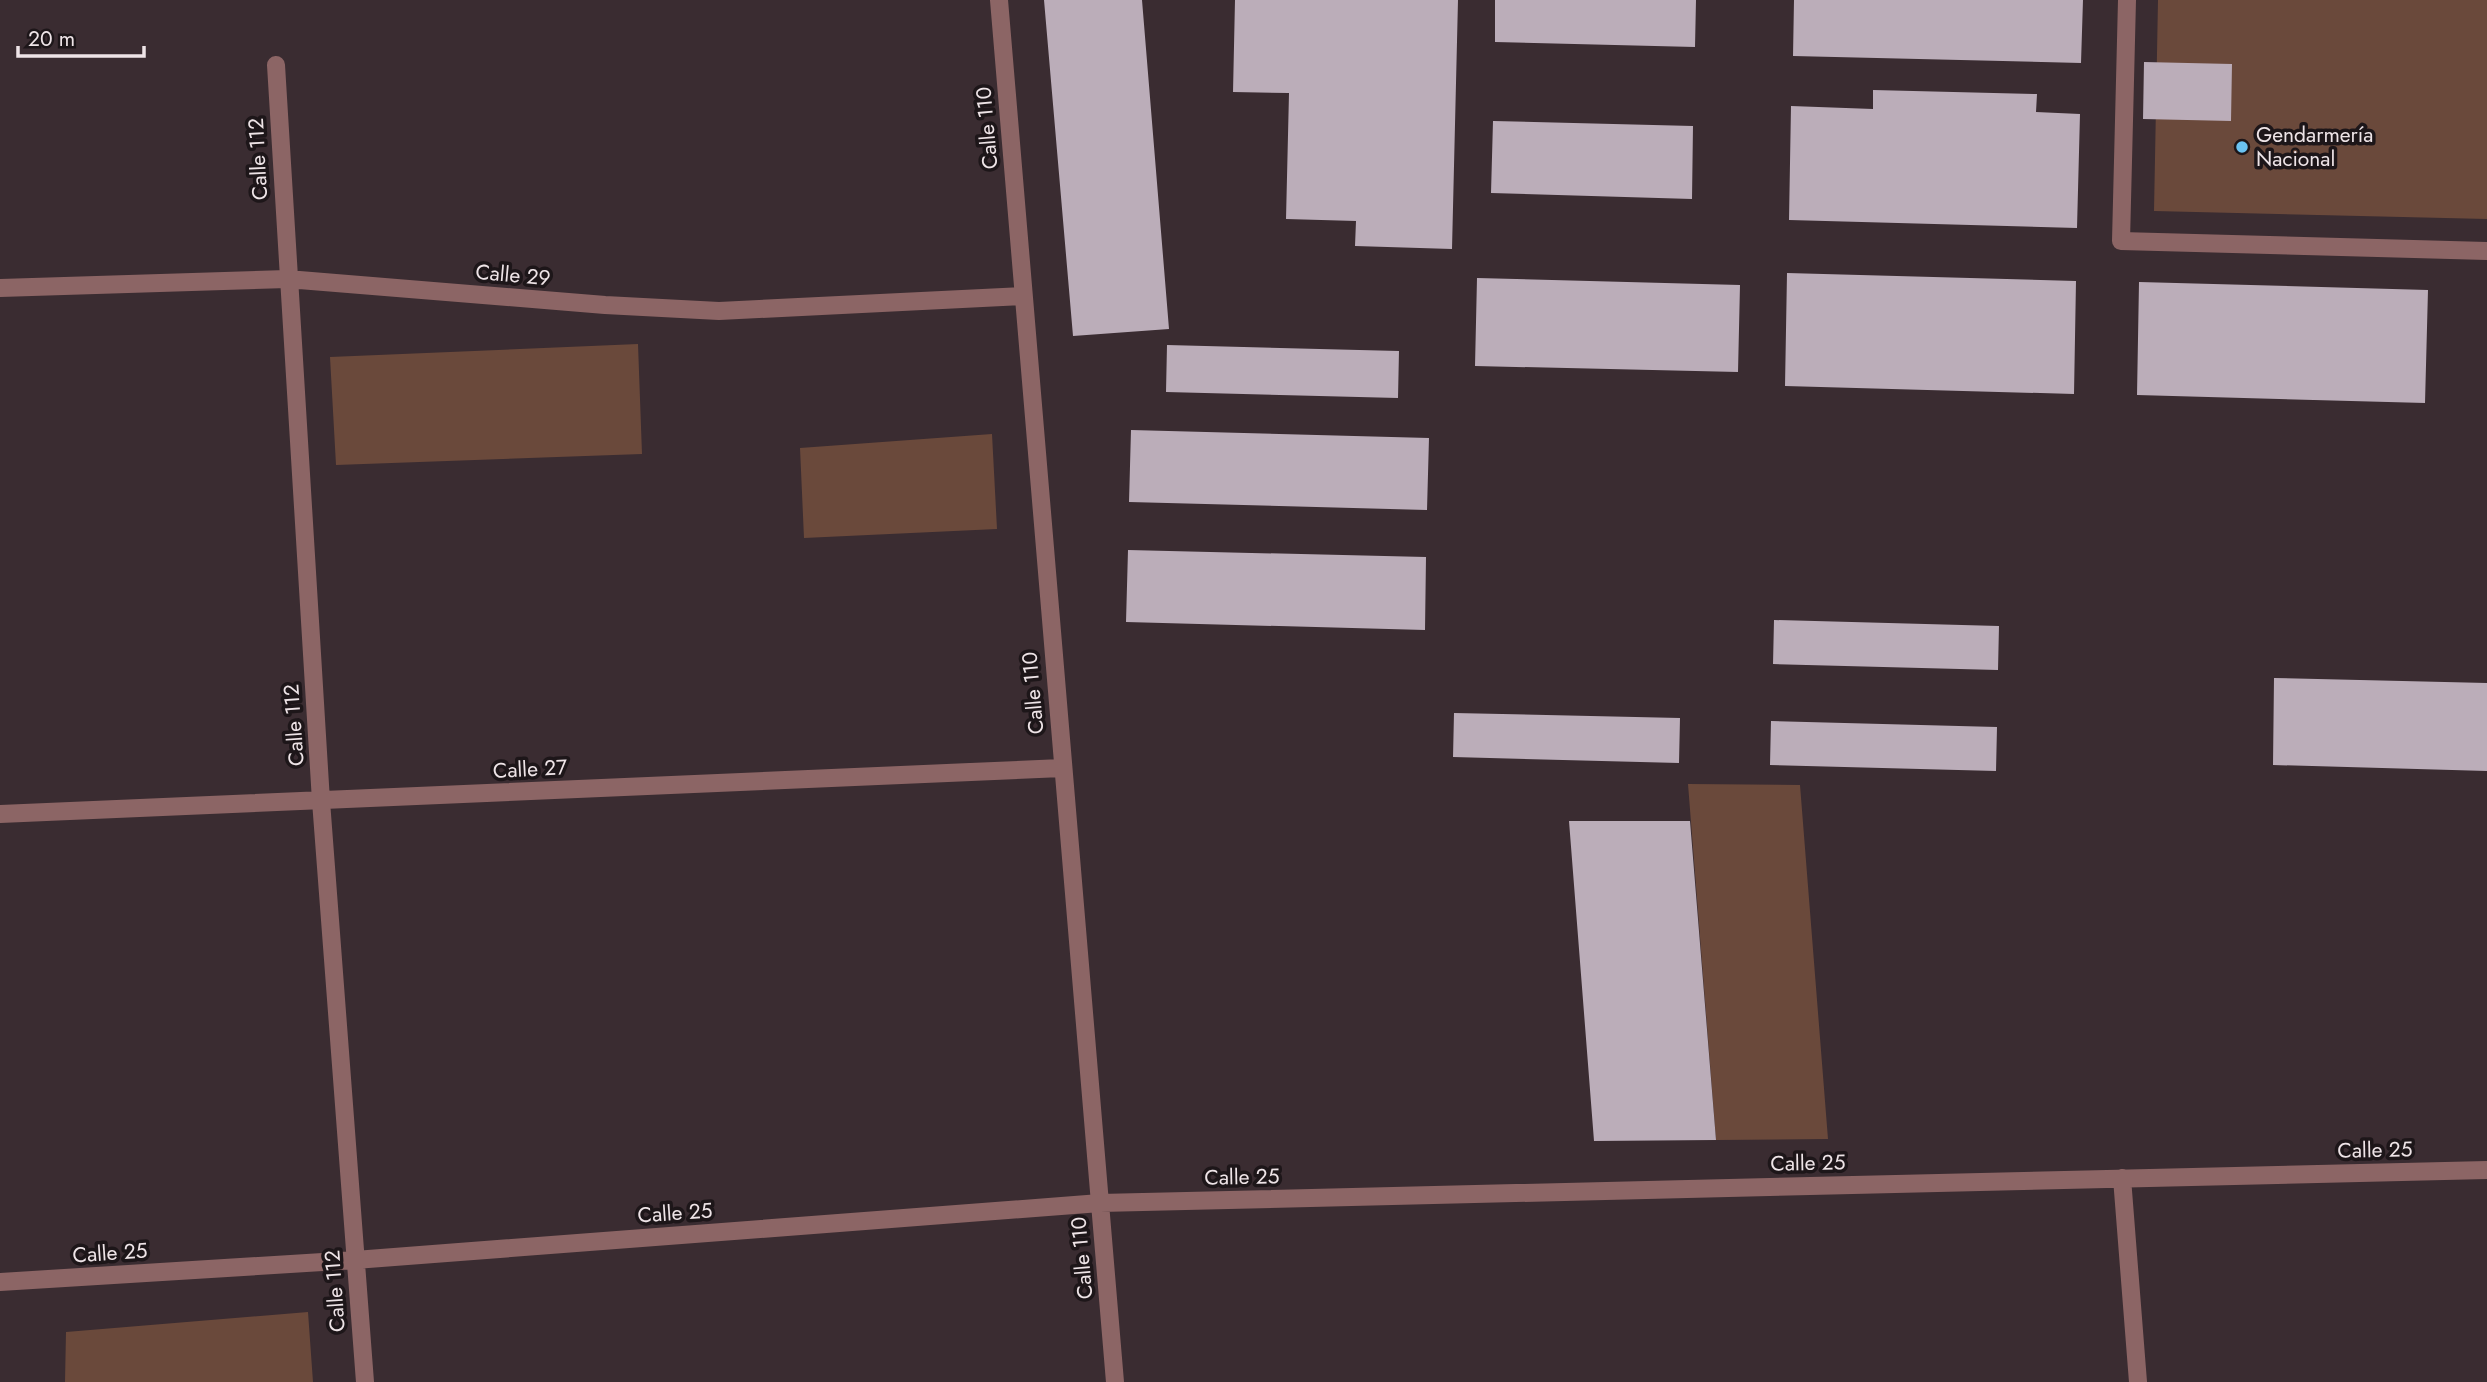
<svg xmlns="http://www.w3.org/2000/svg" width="2487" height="1382" font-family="Jost,sans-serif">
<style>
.green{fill:#6a493b}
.building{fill:#bbadb9}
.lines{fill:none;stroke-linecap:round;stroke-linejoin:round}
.lane{stroke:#8c6565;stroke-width:18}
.street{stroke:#8c6565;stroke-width:18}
.poi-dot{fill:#6bc3f2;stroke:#1d1619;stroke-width:2.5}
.labels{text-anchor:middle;stroke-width:7;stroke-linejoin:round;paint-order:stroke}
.street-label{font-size:21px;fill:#eee4e7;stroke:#1d1619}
.poi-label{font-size:21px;fill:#eee4e7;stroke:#1d1619;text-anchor:start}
</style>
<rect width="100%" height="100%" fill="#3a2c31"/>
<path class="green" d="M2158,0H2487V219L2154,211Z
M638,344L642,454L336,465L330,357Z
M992,434L997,529L804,538L800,448Z
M1688,784L1800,785L1828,1139L1716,1140Z
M308,1312L313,1382H65L66,1332Z"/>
<path class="building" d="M1044,0H1142L1169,329L1073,336Z
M1235,0H1458L1452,249L1355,246L1356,221L1286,219L1289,93L1233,92Z
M1495,0H1696L1695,47L1495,42Z
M1794,0H2083L2081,63L1793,56Z
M2144,62L2232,64L2231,121L2143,119Z
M1873,90L2037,94L2036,112L2080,114L2077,228L1789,220L1791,106L1873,109Z
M1493,121L1693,126L1692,199L1491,193Z
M1787,273L2076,281L2074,394L1785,386Z
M1477,278L1740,285L1738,372L1475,366Z
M2139,282L2428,290L2425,403L2137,395Z
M1167,345L1399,351L1398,398L1166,392Z
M1131,430L1429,438L1427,510L1129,502Z
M1128,550L1426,557L1425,630L1126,622Z
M1774,620L1999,626L1998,670L1773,664Z
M2274,678L2487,683V771L2273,765Z
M1454,713L1680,718L1679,763L1453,757Z
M1771,721L1997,727L1996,771L1770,765Z
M1569,821H1690L1716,1140L1594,1141Z"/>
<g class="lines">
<path class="lane" d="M2127,0L2121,241L2487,251"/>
<path class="street" d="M999,0L1115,1382
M276,65L321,801L365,1382
M0,288L287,279L605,305L719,311L1023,296
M0,814L1062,768
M2122,1178L2138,1382
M0,1282L355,1260L1100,1203L2487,1170"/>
</g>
<circle class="poi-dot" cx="2242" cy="147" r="7"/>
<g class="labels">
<g class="street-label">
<text transform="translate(987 128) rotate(-95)" y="7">Calle 110</text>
<text transform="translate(258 159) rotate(-93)" y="7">Calle 112</text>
<text transform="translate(513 275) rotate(5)" y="7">Calle 29</text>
<text transform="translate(1033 693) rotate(-95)" y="7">Calle 110</text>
<text transform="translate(294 725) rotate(-94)" y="7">Calle 112</text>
<text transform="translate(530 769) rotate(-3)" y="7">Calle 27</text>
<text transform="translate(2375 1150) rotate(-1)" y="7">Calle 25</text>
<text transform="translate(1808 1163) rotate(-1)" y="7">Calle 25</text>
<text transform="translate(1242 1177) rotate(-1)" y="7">Calle 25</text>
<text transform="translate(675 1213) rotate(-4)" y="7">Calle 25</text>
<text transform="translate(110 1253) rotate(-4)" y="7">Calle 25</text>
<text transform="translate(1082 1258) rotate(-95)" y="7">Calle 110</text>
<text transform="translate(335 1291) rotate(-94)" y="7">Calle 112</text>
</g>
<g class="poi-label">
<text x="2256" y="142">Gendarmería<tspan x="2256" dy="24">Nacional</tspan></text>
</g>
</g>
<path d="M18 46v10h126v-10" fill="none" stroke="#eee4e7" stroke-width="3.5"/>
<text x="28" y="46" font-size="21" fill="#eee4e7" stroke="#1d1619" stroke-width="5" paint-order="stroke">20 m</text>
</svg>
